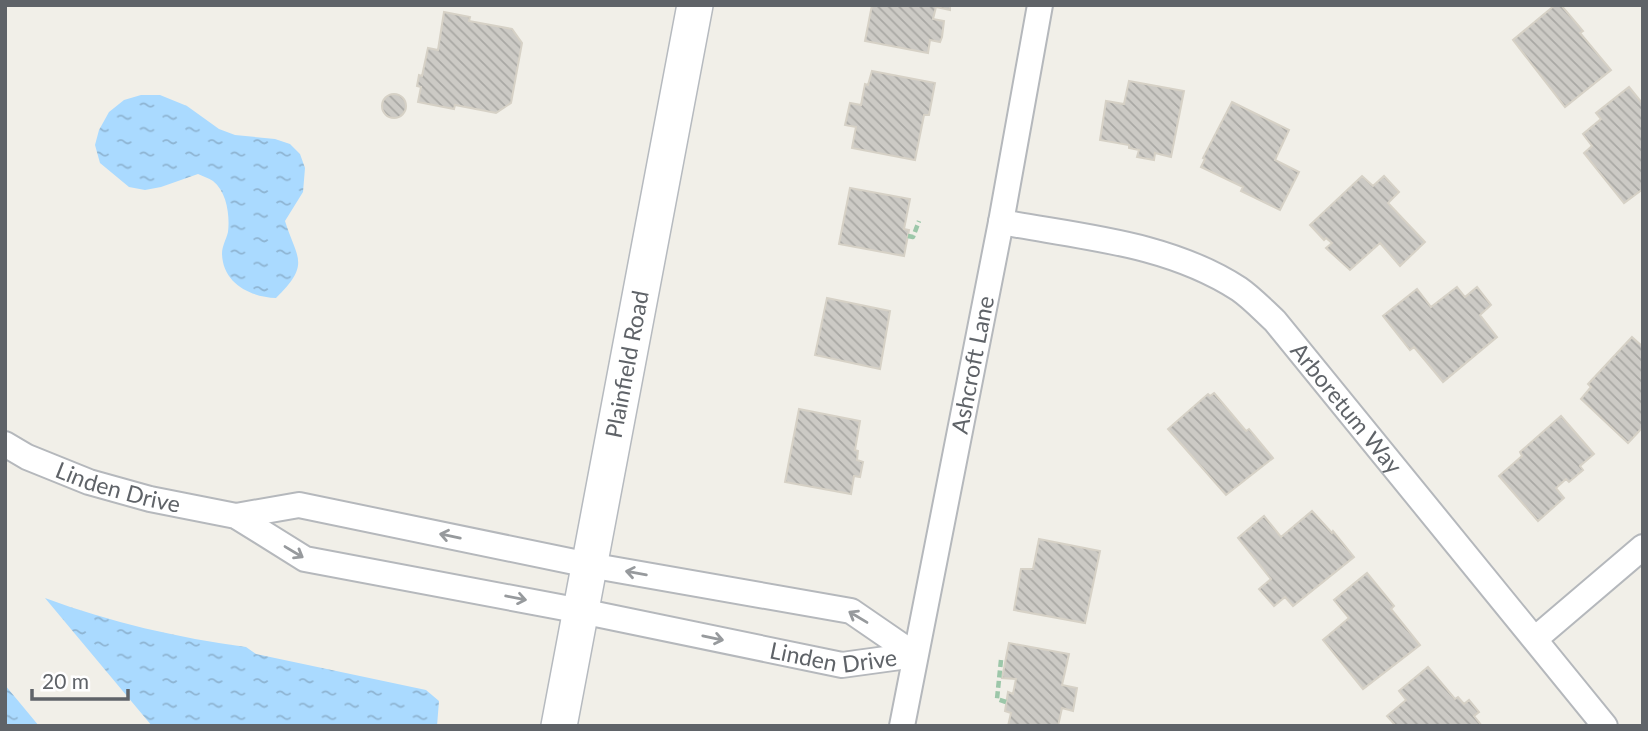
<svg xmlns="http://www.w3.org/2000/svg" width="1648" height="731" font-family="Lato,sans-serif">
<style>
.water{fill:url(#water-ripples)}
.building{fill:url(#building-back-hatch);stroke:#d6d1c6;stroke-width:2}
.lines{fill:none;stroke-linecap:round;stroke-linejoin:round}
.minor-casing{stroke:#b5b8bc;stroke-width:28}
.secondary-casing{stroke:#b6babf;stroke-width:38}
.path{stroke:#9cc7a9;stroke-width:4.5;stroke-dasharray:7 3.5;stroke-linecap:butt}
.minor{stroke:#fff;stroke-width:24}
.secondary{stroke:#fff;stroke-width:35}
.oneway{stroke:#979a9d}
.labels{text-anchor:middle;stroke-width:5;stroke-linejoin:round;paint-order:stroke}
.street-label{font-size:23px;fill:#5f6368;stroke:#fff}
</style>
<defs>
<pattern id="water-ripples" width="26" height="14" patternUnits="userSpaceOnUse" patternTransform="scale(1.75)"><rect width="26" height="14" fill="#aadaff"/><path d="M2 4q2-2 4 0t4 0M15 11q2-2 4 0t4 0" fill="none" stroke="#8eb4d2"/></pattern>
<pattern id="building-back-hatch" width="6" height="6" patternUnits="userSpaceOnUse" patternTransform="scale(1.75)"><rect width="6" height="6" fill="#cccac5"/><path d="M-1 5l2 2M0 0l6 6M5-1l2 2" fill="none" stroke="#a9a8a4"/></pattern>
</defs>
<rect width="100%" height="100%" fill="#f1efe8"/>
<path class="water" d="M141,95H160L187,106L219,129L235,135L275,139L290,144L300,154L305,168L303,192L285,221C297,259 311,264 276,298C251,297 223,284 222,254C222,246 226,240 228,232C230,216 227,192 213,181C209,178 202,176 198,174L161,187L145,190L129,187L100,163L95,145L99,130L109,112L124,100Z
M45,598C110,622 178,638 246,647L256,654L426,690L439,701L437,726H152Z
M5,685L39,726H5Z"/>
<path class="building" d="M872,5H950V10L936,7L933,19L944,21L942,37L940,42L930,40L928,53L865,41Z
M1555,5H1561L1583,31L1580,33L1611,70L1565,107L1513,40Z
M444,12L470,17L469,21L512,29L522,43L511,103L496,113L455,105L454,109L418,102L421,87L417,86L419,75L422,76L428,48L438,50Z
M872,71L935,83L929,115H924L915,160L852,148L856,127L845,125L850,103L861,105L865,84L868,85Z
M1129,81L1184,91L1171,157L1155,153L1154,160L1137,157L1139,150L1129,148V145L1100,140L1106,101L1124,104Z
M1629,87L1643,104V189L1624,203L1584,153L1592,146L1583,134L1601,119L1596,113Z
M382 106a12 12 0 1 1 24 0a12 12 0 1 1-24 0Z
M1232,102L1289,130L1275,160L1299,172L1280,210L1241,191L1243,187L1201,167L1205,159L1203,158Z
M1362,176L1373,186L1384,176L1399,192L1388,203L1425,242L1400,266L1380,243L1350,270L1326,248L1332,243L1326,238L1324,240L1310,225Z
M850,188L910,199L904,229L909,230L904,256L839,244Z
M1457,287L1465,297L1477,287L1491,305L1480,315L1497,337L1443,382L1414,347L1410,350L1383,316L1417,289L1431,307Z
M827,298L890,311L880,369L815,355Z
M1632,337L1643,347V427L1628,443L1581,399L1591,387L1588,384Z
M1214,393L1246,431L1249,429L1273,458L1226,495L1168,429L1208,394L1210,396Z
M799,409L860,421L855,450L858,451L857,460L863,462L860,477L854,476L851,494L785,482Z
M1561,416L1594,454L1580,466L1583,470L1569,482L1566,479L1556,488L1564,498L1538,521L1499,476L1522,456L1520,452Z
M1312,511L1332,533L1333,531L1354,557L1293,606L1285,597L1274,606L1259,589L1271,579L1238,538L1264,516L1281,537Z
M1039,539L1100,551L1085,623L1014,610L1021,569H1033Z
M1367,573L1394,606L1391,609L1420,645L1363,689L1323,640L1349,618L1334,600Z
M1009,643L1069,654L1062,685L1077,688L1073,711L1062,708L1058,726H1008L1011,713L1005,711L1008,692L1013,694L1016,679L1002,678Z
M1428,667L1455,699L1458,697L1464,704L1469,700L1479,712L1474,716L1482,726H1396L1387,716L1406,700L1399,691Z"/>
<g class="lines">
<g class="minor-casing">
<g id="minor">
<path id="s1" d="M1001,222C1082,237 1168,243 1239,289C1252,298 1263,310 1275,321L1605,726"/>
<path id="s2" d="M5,444L27,457L89,482L150,499L236,516L305,559L581,611L842,665L915,655"/>
<path d="M236,516L299,505L589,565L851,611L915,655"/>
<path d="M1535,639L1643,547"/>
<path id="s3" d="M902,726L1001,222L1040,5"/>
</g>
</g>
<g class="secondary-casing">
<g id="secondary">
<path id="s4" d="M559,726L695,5"/>
</g>
</g>
<path class="path" d="M908,236L913,237L919,221
M1001,660L997,699L1006,702"/>
<use href="#minor" class="minor"/>
<use href="#secondary" class="secondary"/>
</g>
<defs><path id="oneway-shaft" d="M-6 0H5M1.5-3L5.5 0L1.5 3" fill="none" stroke-width="1.6" stroke-linecap="round" stroke-linejoin="round" transform="scale(1.75)"/></defs>
<g class="oneway">
<use href="#oneway-shaft" transform="translate(450 536) rotate(-168)"/>
<use href="#oneway-shaft" transform="translate(294 552) rotate(31)"/>
<use href="#oneway-shaft" transform="translate(636 573) rotate(-170)"/>
<use href="#oneway-shaft" transform="translate(516 598) rotate(11)"/>
<use href="#oneway-shaft" transform="translate(858 617) rotate(-149)"/>
<use href="#oneway-shaft" transform="translate(713 638) rotate(12)"/>
</g>
<g class="labels">
<g class="street-label">
<text dy="8" stroke="none"><textPath href="#s4" startOffset="368">Plainfield Road</textPath></text>
<text dy="8" stroke="none"><textPath href="#s3" startOffset="368">Ashcroft Lane</textPath></text>
<text dy="8" stroke="none"><textPath href="#s1" startOffset="410">Arboretum Way</textPath></text>
<text dy="8" stroke="none"><textPath href="#s2" startOffset="122">Linden Drive</textPath></text>
<text dy="8" stroke="none"><textPath href="#s2" startOffset="863">Linden Drive</textPath></text>
</g>
</g>
<rect width="1648" height="731" fill="none" stroke="#5f6368" stroke-width="14"/>
<path d="M32 689v10h96v-10" fill="none" stroke="#5f6368" stroke-width="3.5"/>
<text x="42" y="689" font-size="21" fill="#5f6368" stroke="#ffffff" stroke-width="5" paint-order="stroke">20 m</text>
</svg>
